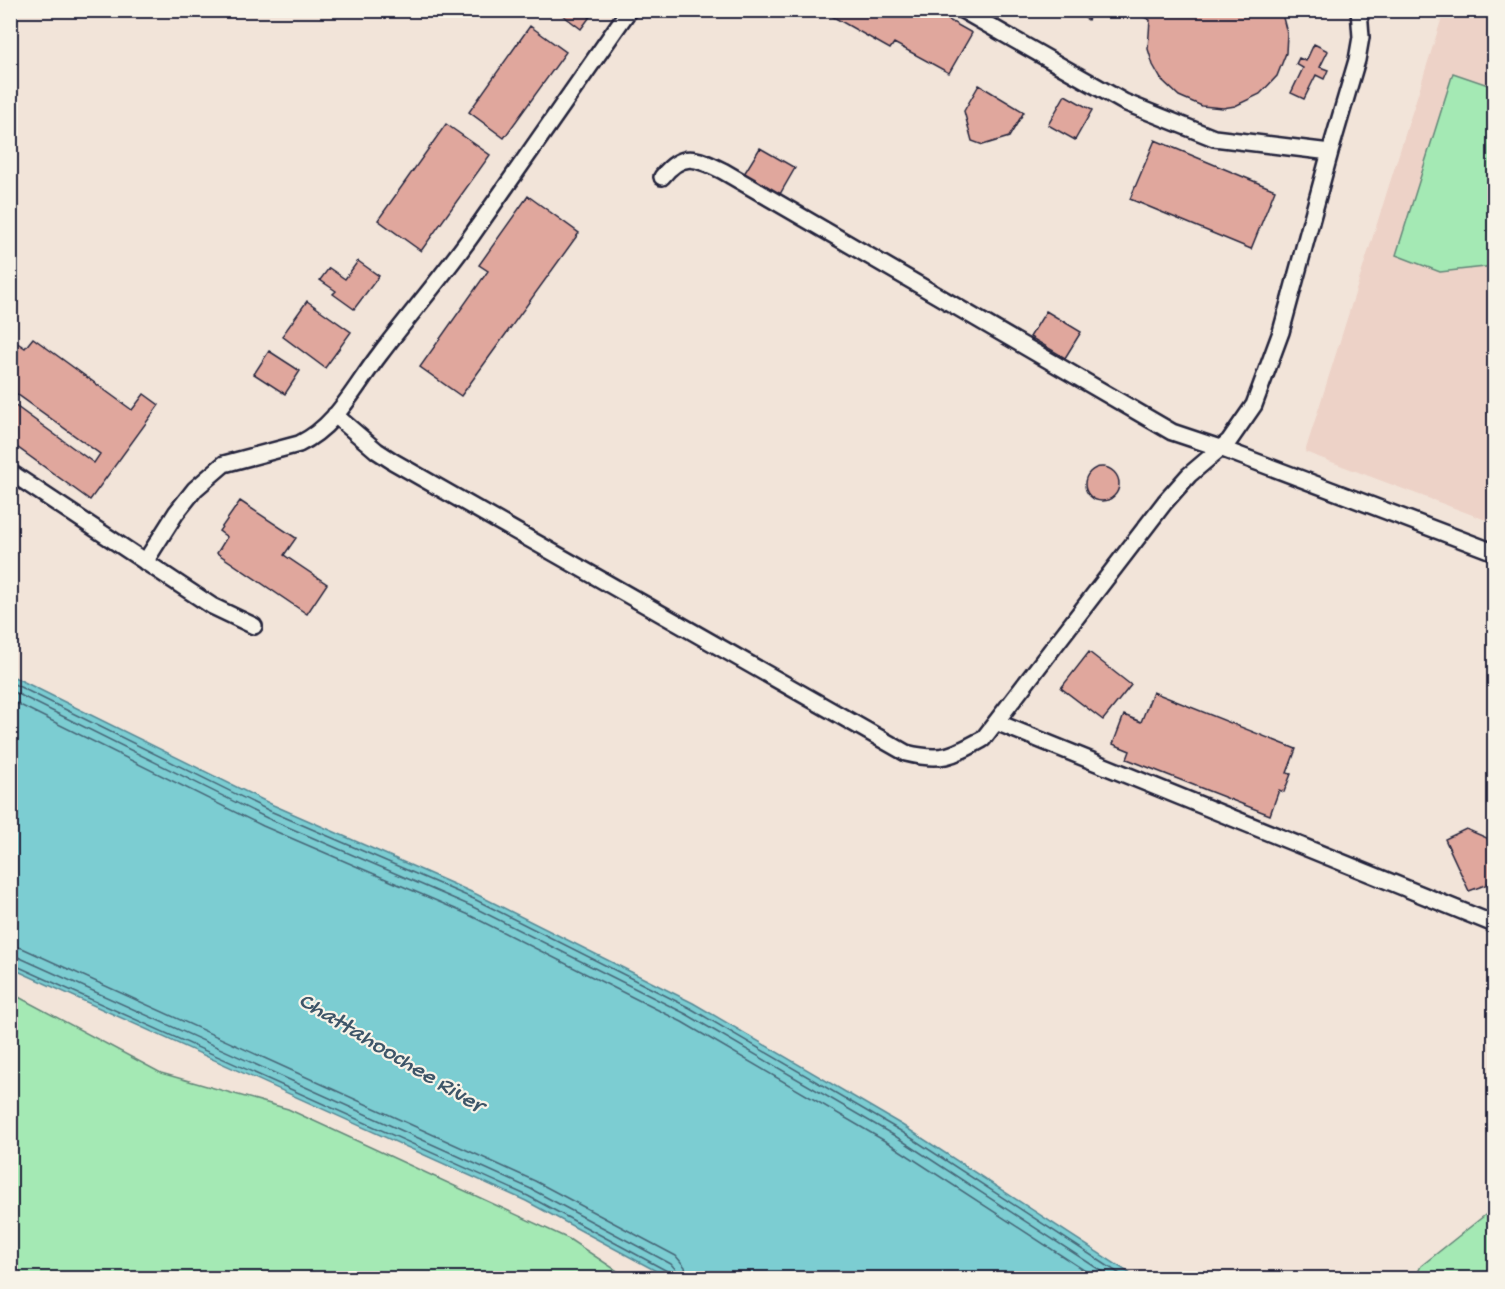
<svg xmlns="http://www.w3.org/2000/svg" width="1505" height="1289" font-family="'Gochi Hand',sans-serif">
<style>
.built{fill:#edd2c7}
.green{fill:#a4e9b4;stroke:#638678;stroke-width:1.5}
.water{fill:#7bcdd2;stroke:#578996;stroke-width:1.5}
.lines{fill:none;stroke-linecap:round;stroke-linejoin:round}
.shore{stroke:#466677;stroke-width:1.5}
.building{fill:#e0a79d;stroke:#22223b;stroke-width:1.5}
.service-casing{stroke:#22223b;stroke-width:20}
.service{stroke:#f7f3e8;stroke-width:15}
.labels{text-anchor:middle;stroke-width:4.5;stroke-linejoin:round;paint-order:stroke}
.water-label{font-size:24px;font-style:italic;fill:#3d5568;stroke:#f7f3e8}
</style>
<rect width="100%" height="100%" fill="#f2e4d9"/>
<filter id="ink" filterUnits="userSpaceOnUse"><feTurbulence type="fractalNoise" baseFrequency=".0167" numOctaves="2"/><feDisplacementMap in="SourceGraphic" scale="12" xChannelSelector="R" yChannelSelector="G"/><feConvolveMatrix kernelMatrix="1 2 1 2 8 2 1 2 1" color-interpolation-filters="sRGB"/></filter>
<g filter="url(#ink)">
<path class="built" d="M1444,11H1494V523L1305,452Z"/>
<path class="green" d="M1453,73L1494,87V266L1440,272L1396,255Z
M11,993L161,1073L288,1109L569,1239L628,1278H11Z
M1494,1208V1278H1415L1421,1266Z"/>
<path class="water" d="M10,675L273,805L476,894L693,1003L902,1125L1137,1278H669L526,1201L11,968Z"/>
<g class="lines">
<path class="shore" d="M10,682L270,811L474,899L690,1008L899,1130L1126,1278
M10,690L267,818L471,906L686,1014L895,1136L1112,1278
M10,700L263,826L467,914L682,1022L890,1144L1096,1278
M10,946L22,948L535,1181L676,1256L685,1267L687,1278
M10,955L18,957L531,1189L671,1264L677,1271L678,1278
M10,963L528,1196L667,1271L671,1278"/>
</g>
<path class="building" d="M556,10H595L581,29Z
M821,10H931L972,33L949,73L894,43L890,49Z
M1073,10H1093L1088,20Z
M1131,10H1281L1287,33L1286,53L1277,76L1260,94L1235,106L1223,108L1202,106L1179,96L1161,79L1153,65L1148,49L1150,20Z
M530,26L566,52L504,138L469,112Z
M1314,44L1328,51L1320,67L1328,70L1324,79L1316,75L1304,99L1291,93L1303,68L1296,64L1299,58L1306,61Z
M979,85L1024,112L1009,137L983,145L972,141L964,111Z
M1065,95L1092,110L1075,140L1048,125Z
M446,124L490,155L421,251L378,220Z
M1155,140L1275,190L1251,249L1130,199Z
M760,148L795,168L780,194L744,174Z
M528,196L579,233L461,396L420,367L488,271L479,265Z
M358,261L379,276L354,309L333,294L336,291L320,280L329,268L345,279Z
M307,301L351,332L325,368L282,336Z
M1046,311L1081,332L1065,358L1030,337Z
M10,338L25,348L33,338L132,410L144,394L159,405L90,500L10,442V402L94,463L100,454L10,389Z
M269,351L300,371L285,394L254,374Z
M1085 484a17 17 0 1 1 34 0a17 17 0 1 1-34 0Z
M240,501L296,538L284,555L327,584L307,614L217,553L227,537L219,531Z
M1089,652L1131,685L1103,720L1061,688Z
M1153,692L1296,749L1287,773L1291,774L1284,792L1279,790L1270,815L1127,759L1130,751L1113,744L1124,715L1141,722Z
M1466,829L1487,838L1494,852V868L1488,884L1469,891L1445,839Z"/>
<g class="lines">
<g class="service-casing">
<path id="service" d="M962,10L1124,102L1214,138L1330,152L1357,60L1361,37L1359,10
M662,177C683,151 696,158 723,171L1172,432L1220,448L1494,552
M335,415L377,451L394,462L906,753C942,762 952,756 983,739L1165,502L1189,475L1229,441L1254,405L1281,332L1330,152
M10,472L212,606L254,626
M145,562L176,513L195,489L224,464L299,444C337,426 355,386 380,354C410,314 443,276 472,235C524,160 576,85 629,10
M996,722L1494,924"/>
</g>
<use href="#service" class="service"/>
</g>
</g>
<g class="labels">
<g class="water-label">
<text transform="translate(392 1051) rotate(31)" y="8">Chattahoochee River</text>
</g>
</g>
<rect width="1505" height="1289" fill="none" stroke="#f7f3e8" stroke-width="36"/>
<rect x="18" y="18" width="1469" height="1253" fill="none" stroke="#22223b" stroke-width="2" filter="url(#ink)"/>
</svg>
